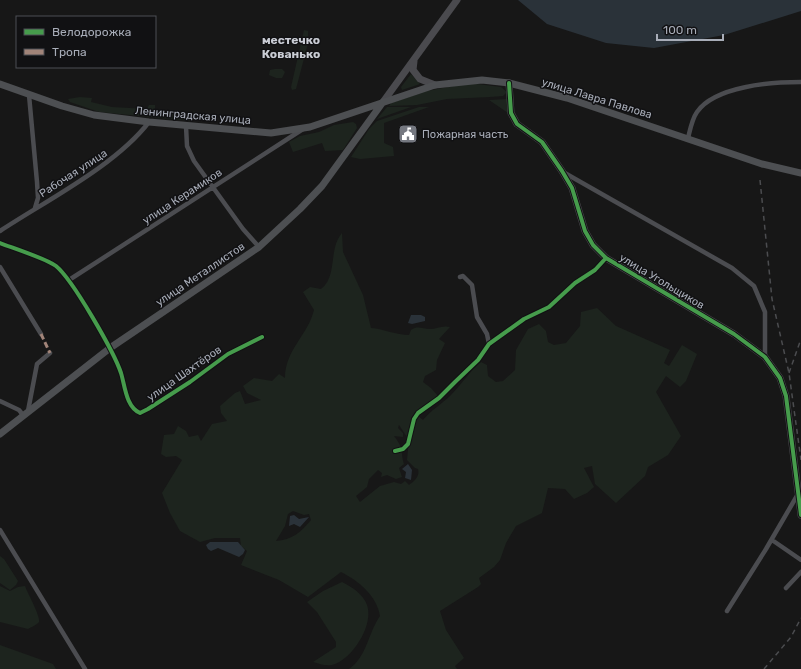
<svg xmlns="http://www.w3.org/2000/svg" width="801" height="669" font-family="Rubik,sans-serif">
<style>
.green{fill:#1d241e;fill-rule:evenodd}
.water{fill:#2a3239}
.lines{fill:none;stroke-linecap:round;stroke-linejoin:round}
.street{stroke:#4b4c50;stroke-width:4.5}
.secondary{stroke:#4a4a4e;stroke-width:7}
.primary{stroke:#4d4f52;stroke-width:7}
.rail{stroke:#4b4c4f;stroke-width:1.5;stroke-dasharray:5 4;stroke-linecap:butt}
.quiet{stroke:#a18479;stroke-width:3;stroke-dasharray:6 3;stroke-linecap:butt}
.cycleway-casing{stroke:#111113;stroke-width:6}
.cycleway{stroke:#469c4c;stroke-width:4}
.labels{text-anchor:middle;stroke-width:3;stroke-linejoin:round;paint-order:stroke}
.street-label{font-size:11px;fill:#a8adb8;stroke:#111113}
.poi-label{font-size:11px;fill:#a8adb8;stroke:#111113;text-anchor:start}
.neighbourhood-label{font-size:12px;font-weight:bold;fill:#c9ccd4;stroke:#111113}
</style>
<rect width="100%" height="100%" fill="#171717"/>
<path class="green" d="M304,30L308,31V43L296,89L292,90L291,87Z
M275,69H282L285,72L282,78H276L269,75L270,70Z
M411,74L420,84L402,90L401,87Z
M469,83L501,87L507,92L503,96L490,97L447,99L417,105L389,106L391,103L427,91Z
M80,97L92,98L91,102L112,107L147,109L149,105H155V110L193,114L194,110L196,118L192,121L99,112L70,102L68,99Z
M508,99V113L489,100Z
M387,107H411L377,119Z
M419,107H429L384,123V143L393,147L394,156L360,159L351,157L369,129L377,121Z
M353,122L356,124L357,128L343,150L325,151L322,143L293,152L289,142L300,136L319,132L334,125Z
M342,233L343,252L363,295L371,328C384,329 396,335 409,335L411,330C418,325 422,329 430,329C437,329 442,325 450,327L439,339L445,343L437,360L436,370L425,376L423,382L431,388L438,396L422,408L418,416L423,420C431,410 442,404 451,395C462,384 469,372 481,362L487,365L488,376L496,382L503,381L515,370L516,350L528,329L539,324L546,331L548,342L554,345L566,343L580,326L581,312L597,308L616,326L670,350L664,363L669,366L682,345L697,354L686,381L680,387L666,376L656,392L681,436L668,455L648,467L645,476L616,503L595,484L592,466L584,468L594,487L587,493L574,499L565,489L548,488L542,513L516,526L506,543L500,560L494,567L479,578L481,584L478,587L440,611L446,630L464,658L455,666L457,669H349C367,657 368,633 380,616C377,596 359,581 341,572L308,597L279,580L241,565L247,551L241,546L240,538H215L200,542L180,531L170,513L162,493L182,460L176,456L166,457L161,454L164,435L174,434L178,426L186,431L189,437L198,435L201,441L212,424L227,421L221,413L220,406L235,393L240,391L245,404L261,400L247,393L243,386L254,378L272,381L279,374L285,378C285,350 308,335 314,310L303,292L310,287L321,289C338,276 328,249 342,233ZM399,425L409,440L407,460L415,468L418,469C420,476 415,481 409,485L405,481L401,484L394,482L380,486L360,502L356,496L367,487L369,479L378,470L382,473L381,477L387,475L396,479L402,477L399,468L404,464C400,451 405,450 394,436L403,437V433L398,428ZM293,511L304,515L309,514L311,520C301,532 292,540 276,541L285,526L288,514Z
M0,556L4,559L18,581L16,585L10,590L0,583Z
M342,582C352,587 363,594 367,605C374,625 353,657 335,664C328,667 320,664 313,662L336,647V642L317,612L307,602L323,591Z
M0,586L10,591L18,587L25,586C27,592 41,617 39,622C37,625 31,627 28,629L0,622Z
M0,645L53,664L56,669H0Z"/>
<path class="water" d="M518,0H801V11L724,35L654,48L606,43L547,24Z
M411,315H421L425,317V321L412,324L408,323Z
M408,464L412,470L411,480L405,478L406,472L402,469Z
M294,515L299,519L309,517L300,527L294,524L289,526L290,516Z
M210,542H238L245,550L243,554L239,557L218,548L211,551L208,549L206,545Z"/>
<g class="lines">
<path class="street" d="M29,95L37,182L38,198L35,208
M186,126L187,146L194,161L243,229L259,247
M688,138C690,130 692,119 697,112C715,86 772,82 801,82
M563,172L732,268L754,286L765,312V357
M0,231C47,200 115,166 149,122
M0,243C13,248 47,259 56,266C73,280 114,352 121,373C125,386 126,407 140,413L148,409L190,382L228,354L262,337
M0,267L41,334
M460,277L463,276L472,285L477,317L487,334L489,344
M69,280L303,129
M0,401L19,410L23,415
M28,411L37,364L50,353
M395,451L403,449L408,444L414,419L418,413L439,398L455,382L478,360L489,344L524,319L549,307L575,283L595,270L606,258
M0,530L85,669
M772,540L801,560
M786,588L801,572
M727,611L766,549L798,494"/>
<path class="secondary" d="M414,61L413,70L420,79L435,85
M509,83L511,113L517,124L542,142L562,171L572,188L585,231L593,245L606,258L734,334L765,357L780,378L786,396L801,515
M383,102L457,0"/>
<path class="primary" d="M0,84L62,106L94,115L149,122L271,133L310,127L435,85L482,80L509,83L567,98L762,164L801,173
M0,434L110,348L259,247L300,209L322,186L383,102"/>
<path class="rail" d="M760,180L772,299L789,373L801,460
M789,373L801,339
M764,669L791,637L801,618"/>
<path class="quiet" d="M41,334L50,353"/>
<g class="cycleway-casing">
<path id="cycleway" d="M509,83L511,113L517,124L542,142L562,171L572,188L585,231L593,245L606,258L734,334L765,357L780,378L786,396L801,515
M0,243C13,248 47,259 56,266C73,280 114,352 121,373C125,386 126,407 140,413L148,409L190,382L228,354L262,337
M395,451L403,449L408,444L414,419L418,413L439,398L455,382L478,360L489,344L524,319L549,307L575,283L595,270L606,258"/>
</g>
<use href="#cycleway" class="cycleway"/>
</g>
<defs>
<g id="civic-square" transform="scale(1)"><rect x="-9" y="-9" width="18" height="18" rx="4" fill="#757880" stroke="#111113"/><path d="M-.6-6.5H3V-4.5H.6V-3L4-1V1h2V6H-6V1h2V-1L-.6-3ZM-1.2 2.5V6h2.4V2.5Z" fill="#fff"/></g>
</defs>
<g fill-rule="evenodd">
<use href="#civic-square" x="408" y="134"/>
</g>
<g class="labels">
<g class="street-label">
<text transform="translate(597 98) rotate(17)" y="4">улица Лавра Павлова</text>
<text transform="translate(193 115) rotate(5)" y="4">Ленинградская улица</text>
<text transform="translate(73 173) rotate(-33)" y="4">Рабочая улица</text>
<text transform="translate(182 196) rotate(-33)" y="4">улица Керамиков</text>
<text transform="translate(200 274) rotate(-34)" y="4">улица Металлистов</text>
<text transform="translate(662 281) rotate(31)" y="4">улица Угольщиков</text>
<text transform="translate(184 373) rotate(-35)" y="4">улица Шахтёров</text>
</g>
<g class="poi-label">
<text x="422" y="138">Пожарная часть</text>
</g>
<g class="neighbourhood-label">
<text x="291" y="44">местечко<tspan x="291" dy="14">Кованько</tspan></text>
</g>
</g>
<rect x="16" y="16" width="140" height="52" fill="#111113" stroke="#4d4f55"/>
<rect x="24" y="29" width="20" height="6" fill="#469c4c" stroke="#4d4f55"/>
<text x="52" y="36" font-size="12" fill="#a8adb8">Велодорожка</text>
<rect x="24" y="49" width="20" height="6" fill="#a18479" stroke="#4d4f55"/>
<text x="52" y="56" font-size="12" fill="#a8adb8">Тропа</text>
<path d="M657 34v6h66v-6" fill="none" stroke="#a8adb8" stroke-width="2"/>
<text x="663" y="34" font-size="12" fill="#a8adb8" stroke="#111113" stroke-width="3" paint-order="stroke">100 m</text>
</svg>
